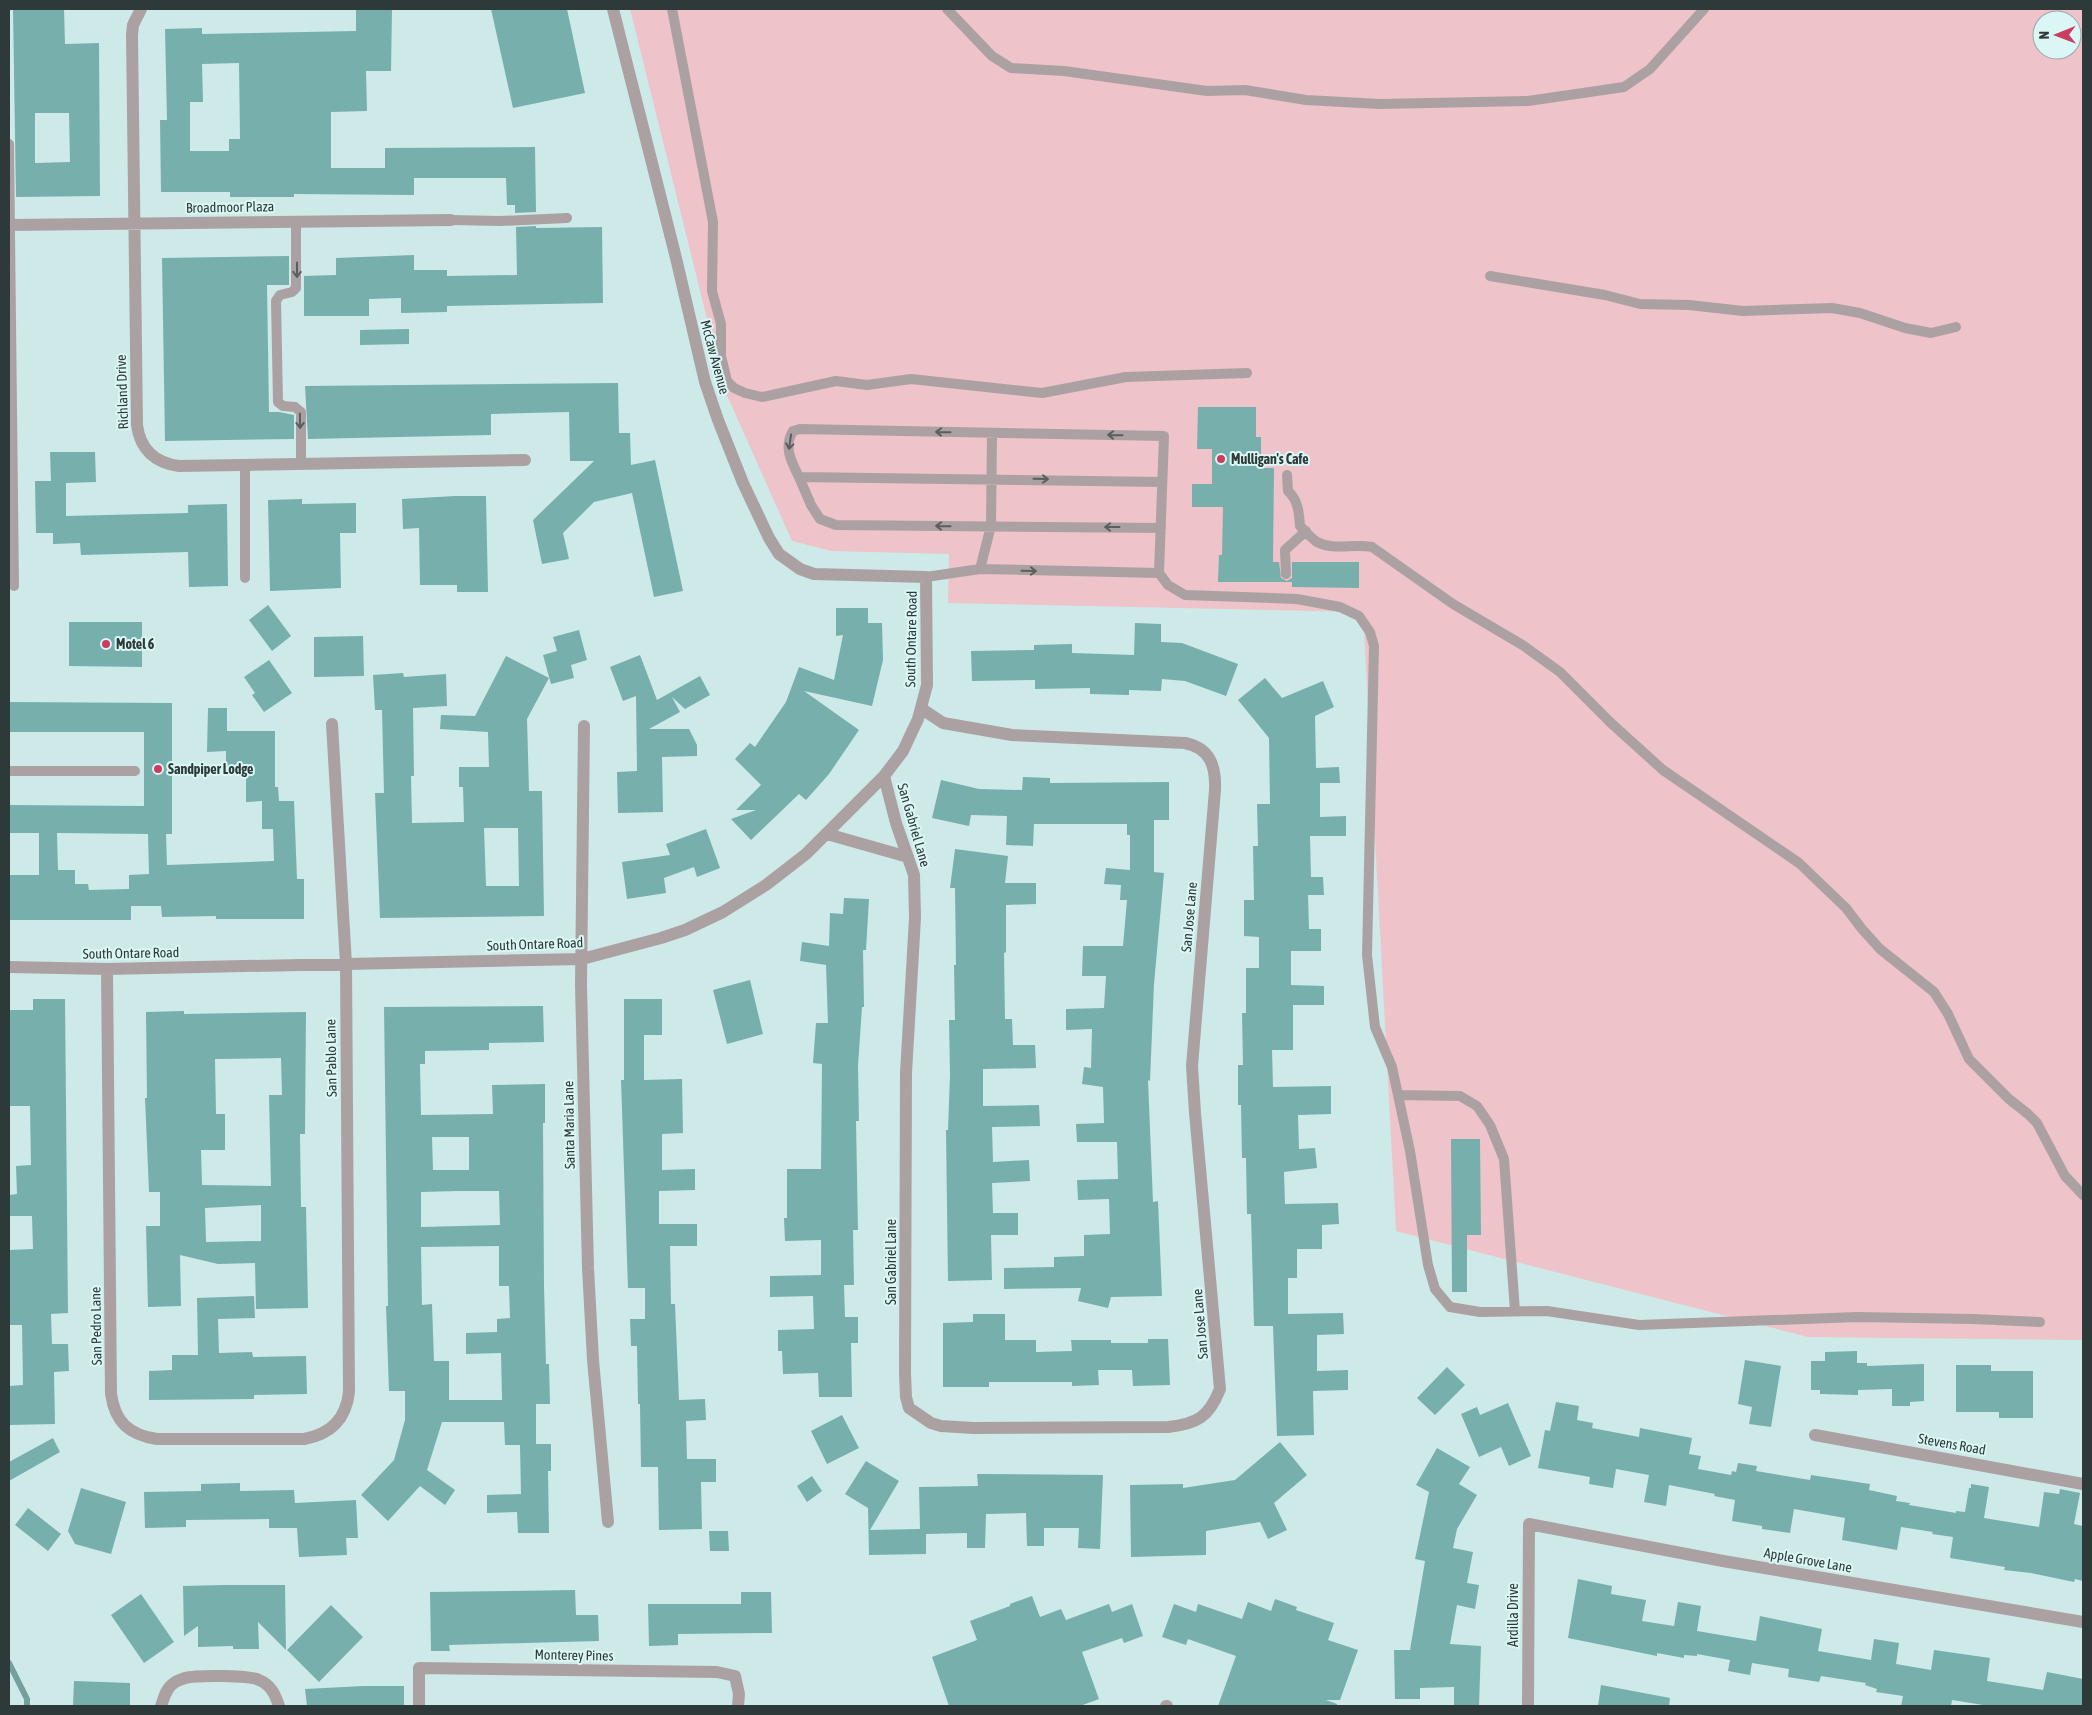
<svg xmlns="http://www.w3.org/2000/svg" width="2092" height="1715" font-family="'Asap Condensed',sans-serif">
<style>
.green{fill:#eec3c9;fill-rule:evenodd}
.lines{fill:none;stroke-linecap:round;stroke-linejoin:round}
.stream{stroke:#739f9d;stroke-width:6}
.building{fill:#77afad;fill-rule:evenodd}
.service{stroke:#aca1a2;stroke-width:10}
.minor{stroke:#aca1a2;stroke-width:12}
.oneway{stroke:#5a5e5e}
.poi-dot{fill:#cb3c61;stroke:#daf7f5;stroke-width:2}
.labels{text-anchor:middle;stroke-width:4;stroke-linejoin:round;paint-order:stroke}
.street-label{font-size:14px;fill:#2e3a39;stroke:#daf7f5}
.poi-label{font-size:14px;font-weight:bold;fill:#2e3a39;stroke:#daf7f5;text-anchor:start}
</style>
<rect width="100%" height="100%" fill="#cdeae8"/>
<path class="green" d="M630,9H2083V1340L1808,1337L1396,1231L1363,612L948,603L949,554L831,551L792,541L725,391ZM2042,20H2072V50H2042Z"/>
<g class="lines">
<path class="stream" d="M9,1663L27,1699V1706"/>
</g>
<path class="building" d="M13,9H64L65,44L99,43L100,196L16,197ZM35,113H69L70,162L35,163Z
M356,9H392L391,71H366L367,111L331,112V168H385V148L535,147L536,212L515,213V205H507L506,178H414V195L294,194V197H230V192H161L160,120H167L165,29L202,28V34L356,31ZM239,63L240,139H229V151H190V102H203L202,64Z
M491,9H567L585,93L513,108Z
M536,226V228L602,227L603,303L447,306V312L401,313V298L369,299V316H304V276L336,275V258L414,255V270H447V276L517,275L516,227Z
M289,256V285H267L269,412H279L294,415V439L165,441L162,258Z
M409,329V344L360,345V330Z
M618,383L619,433H630L631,465L655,460L683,591L654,597L632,493L594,502L563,533L569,559L542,564L533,520L594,461H570L569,412L491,414V435L308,439L305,386Z
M1198,407H1256V437H1261V468H1274L1273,562H1279L1281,578L1287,581L1292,578V562H1359V588L1292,587V582H1218L1219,555H1222L1223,507H1192V484H1212V449H1197Z
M50,452H95L96,482L66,483V516L188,513V505L227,504L228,586L189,587L188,552L81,555L80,543L53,544V533H36L35,481H51Z
M455,496H486L488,592H457V585H420L419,528L403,529L402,499Z
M302,499V504L356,503V533H340L341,588L270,591L268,500Z
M268,605L291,636L272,651L249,620Z
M836,608H868V623H882L883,660L872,706L804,691L859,730L829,774L806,800L799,794L751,840L731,819L756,810H736L761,785L735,759L750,743L755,747L786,702L799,667L834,680L843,635L836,636Z
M69,622H142V667L69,666Z
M1135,623L1161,624V642L1182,643L1238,664L1226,696L1185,681L1162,679L1161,691L1129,690V695L1090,694V688L1035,689V680L972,681L971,651L1034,650V645L1072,644V653L1134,655Z
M579,630L587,660L571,665L574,678L551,684L543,655L557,651L553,637Z
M363,636L364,676L314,677V637Z
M640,655L657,700L700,676L710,695L685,709L672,697L680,712L649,729H689L697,745V756L662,757L663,812L618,813L617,772L637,771L636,696L623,701L610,667Z
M506,656L549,678L527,719L529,791H542L544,916L380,918L375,793H384L382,710H375L373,675L403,673L404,677L446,674L447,706L413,708L414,776H411L412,823L464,822L463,787H459V767H489L488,732L440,729L441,715L475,716ZM484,828H518L519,886H486Z
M269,660L292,693L264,712L252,695L255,693L244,677Z
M1265,678L1282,698L1323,681L1334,707L1315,716L1316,768L1339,767L1340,783H1320V817L1346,816V836H1310L1311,877H1323L1324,895H1308L1309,929H1321V951H1291V985L1324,986V1005H1293V1050H1272L1273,1087L1331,1086V1114L1298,1115L1299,1149L1315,1148L1317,1168L1284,1172L1285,1204L1338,1203L1339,1224L1322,1225V1249H1297V1278H1288V1314L1343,1313L1344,1334L1317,1335V1371L1348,1370V1390L1313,1391L1314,1435L1277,1436L1273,1326H1254L1251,1214H1247L1246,1158H1242L1241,1105H1238V1065H1243L1242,1013H1246V968H1259V937L1244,936V900H1254L1253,846H1258L1257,804H1270L1269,738L1238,700Z
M9,702L172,703V834H166L167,865L274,861L273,829H262V801L246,802V771H226V751L207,752L208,708H227V731H275V787H278L279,801H294L297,879H304V919H216V916L162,917L161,906H131V920H9V875H39V833H9V805L144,806V732H9ZM57,833L148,834L149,874L129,875V889L89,890L88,884H75V870H58Z
M1023,777L1050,778V783L1169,782V820H1154V872L1164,873L1154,984L1150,1081L1148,1080L1153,1202L1158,1201L1162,1296L1111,1297L1108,1308L1078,1301L1081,1288L1004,1289V1268L1054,1267V1257L1084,1256V1235L1110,1234L1109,1199L1078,1200L1077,1180L1118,1179L1117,1142H1077L1076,1124L1104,1123L1103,1087L1082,1084L1084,1067L1091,1068L1092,1029L1066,1030V1009L1104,1008L1106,976H1082L1083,946H1123L1127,900H1120L1121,885L1104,884L1106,868L1130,870V835H1127V824H1034L1033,846L1006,845L1007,816L971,815L969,826L932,818L941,780L979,789L1022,790Z
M706,829L720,868L697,877L694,867L664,878L666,893L627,899L622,862L670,855L666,844Z
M955,849L1008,856L1005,883H1036V904L1006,905V952L1004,953L1005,1019H1012L1013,1045H1035L1036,1068L983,1069V1106L1039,1105L1040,1126L992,1127L993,1162L1029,1160L1030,1181L992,1183L993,1213H1018V1235H991L992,1280L948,1281L946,1130H948L950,1075L949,1020H955L954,965H956L955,888H950Z
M844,898L869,899L866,950H863L864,1007H862L858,1066L859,1121H856L858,1230H853L854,1285H844L845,1317H858V1343H851L852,1397H819L818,1373L783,1374L782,1351H778V1330L814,1329L813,1296L770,1297V1276L821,1275V1240L785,1241L784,1218H787V1169H821L822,1064L813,1063L816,1023H828L826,965L800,961L802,942L829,946L830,913L843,914Z
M750,980L763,1034L727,1044L713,990Z
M33,999H65L68,1313L51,1314L52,1344H68L69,1371L54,1372L55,1424L9,1425V1386L23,1385L22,1325H9V1250L33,1249L32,1216H9V1195L17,1194L16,1166L31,1165L30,1106H9V1010H33Z
M624,999H662V1035H644V1080L682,1079L683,1133L662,1134V1170L695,1169V1190L659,1191V1224H697V1246H670L671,1304H675L679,1400L705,1399L706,1420L686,1421L687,1459H716V1482H701L702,1529L659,1530L658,1467H641L640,1404H638L637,1346H631L630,1319H645V1288H628L621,1080H624Z
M543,1006L544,1042L489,1043V1050L425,1051V1064H420L421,1115L493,1114L492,1085L545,1084V1123H543L544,1286L546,1364H549L550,1404H536V1444H551V1471H548L549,1533H518L517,1512L487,1513V1495L521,1494L520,1445H505L504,1422H442L427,1470L455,1490L445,1505L420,1486L388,1521L361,1495L394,1460L405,1420V1391H389L386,1306H388L384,1007ZM432,1137H469V1170H433ZM458,1191H499L500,1225L421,1227V1192ZM499,1246V1286H509L510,1318L497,1319V1332L466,1333V1354L501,1353L502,1400H449V1361H434L432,1304L422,1305L421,1247Z
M184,1011V1014L306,1012L305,1134H300L301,1207H306L308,1308L256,1309L255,1263L218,1264L180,1255L181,1306L148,1307L146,1226H160V1192H149L145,1098H147L146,1012ZM281,1058L282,1095H269L271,1186L202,1185L201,1150H225V1114H216L215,1059ZM261,1205V1241L206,1242L205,1208Z
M1451,1139H1480L1481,1235H1467V1292H1452Z
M254,1296L255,1318L218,1319L219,1353L252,1352L253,1357L306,1356L307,1394L254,1395V1399L149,1400V1371L172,1370V1355H198L197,1298Z
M973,1314H1005V1340H1036V1352L1072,1351L1071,1340H1111V1343H1148V1339H1168L1170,1385L1133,1386L1132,1370H1098L1099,1385L1072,1386V1382H989V1387H943V1323L973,1322Z
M1857,1351V1363H1867V1366L1924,1364V1401L1910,1402V1406H1892V1389L1858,1390V1395L1820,1394V1390H1811V1361H1825V1352Z
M1745,1360L1781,1366L1771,1427L1749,1424L1752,1407L1738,1404Z
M1956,1365H1991V1371H2033V1418H1999V1412H1956Z
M1447,1367L1465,1385L1435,1415L1417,1398Z
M1556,1402L1579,1406L1577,1420L1593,1423L1592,1428L1639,1437L1640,1428L1692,1438L1689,1454L1701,1456L1698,1469L1731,1475L1732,1471L1736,1472L1738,1463L1757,1466L1756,1471L1810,1480L1811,1475L1870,1484L1869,1490L1897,1496L1896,1501L1910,1503L1909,1505L1956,1513V1511L1965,1512L1969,1488H1971V1484L1989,1487L1984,1518L2039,1527L2044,1492L2059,1494L2060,1489L2080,1493L2074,1524L2083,1526V1581L2075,1579L2074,1582L2031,1573L2004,1570L2005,1567L1950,1558L1953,1537L1932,1534L1933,1532L1901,1527L1897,1550L1842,1540L1845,1518L1794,1509L1790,1533L1762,1529V1526L1732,1521L1735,1500L1714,1496L1715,1494L1669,1485L1666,1506L1644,1502L1649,1475L1616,1469L1613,1488L1589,1484L1590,1477L1538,1468L1545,1430L1550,1431Z
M1508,1403L1531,1456L1509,1466L1501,1447L1479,1457L1461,1414L1477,1407L1480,1415Z
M842,1415L859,1448L827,1464L811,1431Z
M53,1438L60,1452L9,1481V1462Z
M1280,1442L1307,1475L1274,1503L1287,1530L1268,1539L1260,1522L1206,1531V1555L1131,1557L1130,1485L1183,1484V1488L1235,1480Z
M1437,1448L1470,1467L1459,1484L1477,1495L1457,1529L1453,1548L1473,1552L1467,1583L1479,1585L1475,1609L1457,1605L1450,1644L1481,1646L1479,1706H1454V1687L1420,1688V1699H1395L1394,1650H1410L1425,1561L1415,1559L1429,1492L1416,1485Z
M866,1461L899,1481L870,1530L920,1529L919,1487L978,1486L977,1474L1103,1475L1100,1549L1078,1548L1079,1528H1044V1546H1027L1026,1513L986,1514L985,1548H967V1533L926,1534V1554L869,1555L868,1508L845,1494Z
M812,1476L822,1491L807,1502L797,1486Z
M240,1483V1491L294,1490L295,1503L356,1500L358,1538H346L347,1555L299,1557L297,1528H269V1519L186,1520V1527L145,1528L144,1492L201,1491V1484Z
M81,1488L126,1502L111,1554L75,1544L68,1531Z
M28,1508L61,1534L48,1551L15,1525Z
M709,1531H728L729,1551H710Z
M1578,1579L1612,1586L1611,1594L1646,1600L1642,1621L1674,1626L1678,1602L1701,1606L1697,1631L1756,1641L1760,1616L1822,1629L1818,1651L1871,1660L1874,1639L1899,1643L1896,1664L1931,1670L1934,1650L1990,1658L1987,1681L2043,1690L2047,1672L2083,1679V1706H1989L1952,1700L1951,1706H1901L1903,1696L1876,1692L1877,1689L1865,1685L1866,1683L1821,1676L1819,1682L1788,1677L1789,1669L1752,1663L1750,1675L1728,1671L1730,1660L1697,1654V1656L1684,1655V1658L1657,1653V1656L1568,1638Z
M224,1585H285L286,1650L258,1622L259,1649H233V1646L198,1647V1626L184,1636L183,1586Z
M575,1590L576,1615H598L599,1641L449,1645L450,1651H431L430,1592Z
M741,1592H771L772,1633L678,1634V1645L649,1646L648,1604H741Z
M141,1594L174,1642L144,1663L111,1615Z
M1032,1596L1040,1617L1061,1609L1066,1620L1109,1604L1112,1612L1132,1604L1143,1636L1124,1643L1122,1638L1082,1652L1099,1699L1080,1706H949L932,1657L977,1640L970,1621L1010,1606V1604Z
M1275,1599L1297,1607L1296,1610L1334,1623L1328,1640L1358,1650L1340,1700H1326L1337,1704V1706H1218L1236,1656L1188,1639L1186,1645L1162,1637L1174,1604L1196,1612L1198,1604L1242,1619L1248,1602L1271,1611Z
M331,1605L363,1637L319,1682L287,1650Z
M74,1681L130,1683V1706H73Z
M1601,1685L1670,1698L1669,1706H1598Z
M363,1686H404V1706H307L305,1689Z"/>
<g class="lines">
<path class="service" d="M672,9L713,222L712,291L721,324V356L727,381L734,388L745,393L762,397L836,381L867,385L911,379L1042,393L1126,377L1247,373
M947,9L992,56L1011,68L1064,71L1207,91L1245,90L1306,100L1380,104L1528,101L1624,87L1650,69L1704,9
M9,144L14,586
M451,220L500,221L567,218
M296,222V288L292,292L280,295L276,301L278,402L283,406L295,407L301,412V464
M1490,276L1605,295L1640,304L1689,305L1743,311L1832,308L1860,313L1905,328L1931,333L1956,327
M1287,475L1288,491C1298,500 1299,512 1300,526C1305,531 1311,538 1317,542C1334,551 1354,543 1372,547L1453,604L1524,646L1560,672L1611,723L1663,770L1799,863L1846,908L1862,929L1880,949L1934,992L1948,1014L1969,1059L2009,1099L2028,1114L2037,1123L2065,1176L2083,1195
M799,477L811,505L820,519L836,525L1161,528
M1162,482L799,477C792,463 783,447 793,431L800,429L1164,436L1159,573L1168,585L1185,595L1297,599L1340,607L1359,616L1370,632L1374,646L1367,955L1375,1027L1392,1067L1410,1151L1428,1265L1435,1289L1450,1307L1480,1312L1547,1311L1639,1325L1857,1317L1973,1319L2040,1322
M980,569L1159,573
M1286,574L1285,550L1306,531
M926,577L980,569L991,526L992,433
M245,578V464
M9,771H135
M1398,1095L1460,1096L1477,1106L1490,1125L1504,1159L1515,1311"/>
<path class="minor" d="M141,9L133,25L132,35L137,425C140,449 155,463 179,466L525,460
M9,225L451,220
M584,726L581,985L588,1268L593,1360L608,1522
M884,776L896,823L914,875L915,918L906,1073L905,1373L906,1397L909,1408L931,1423L941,1426L973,1428L1168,1427C1197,1424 1209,1417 1220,1389L1195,1113L1192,1066L1215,790C1216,766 1210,748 1185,743L1012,735L943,723L922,709
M827,834L908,857
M9,967L107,969L582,959L661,938L685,930L723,912L766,885L806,854L884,776L903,751L918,719L927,685L926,577L814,574L800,569L779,554L769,538L743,483L718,420L705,382L676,258L613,9
M107,969L111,1394C115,1422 129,1435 157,1439H304C331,1434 346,1419 349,1392L346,964L332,724
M1815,1435L2083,1484
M161,1706C164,1698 166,1688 174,1683C176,1681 182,1679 185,1678C195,1675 250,1675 259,1680C271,1685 275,1694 279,1706
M419,1706V1668L717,1672L735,1676L739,1694L738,1706
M1166,1706H1167
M1528,1706L1529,1524L1723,1561L2083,1622"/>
</g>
<defs><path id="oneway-shaft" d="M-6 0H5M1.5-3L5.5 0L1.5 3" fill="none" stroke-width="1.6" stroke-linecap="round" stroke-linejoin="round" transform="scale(1.25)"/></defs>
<g class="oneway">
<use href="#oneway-shaft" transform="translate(297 270) rotate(90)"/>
<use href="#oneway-shaft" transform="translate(300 421) rotate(89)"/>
<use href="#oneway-shaft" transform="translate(943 432) rotate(-179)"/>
<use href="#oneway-shaft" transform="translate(1115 435) rotate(-179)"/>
<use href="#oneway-shaft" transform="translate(790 442) rotate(98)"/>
<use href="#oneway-shaft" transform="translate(1041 479) rotate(1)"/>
<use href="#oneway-shaft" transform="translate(943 526) rotate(-179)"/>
<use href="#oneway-shaft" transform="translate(1112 527) rotate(-180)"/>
<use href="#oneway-shaft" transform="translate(1029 571) rotate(1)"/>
</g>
<g class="poi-dot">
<circle cx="1221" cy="459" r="5"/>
<circle cx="106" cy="644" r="5"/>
<circle cx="158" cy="769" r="5"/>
</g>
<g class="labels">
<g class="street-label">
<text transform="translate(230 207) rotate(-1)" y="5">Broadmoor Plaza</text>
<text transform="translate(715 357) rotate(75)" y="5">McCaw Avenue</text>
<text transform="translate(122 392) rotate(-92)" y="5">Richland Drive</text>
<text transform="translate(911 639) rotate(-89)" y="5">South Ontare Road</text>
<text transform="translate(914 825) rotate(74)" y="5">San Gabriel Lane</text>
<text transform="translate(1189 917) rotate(-85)" y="5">San Jose Lane</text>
<text transform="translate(535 944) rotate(-2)" y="5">South Ontare Road</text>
<text transform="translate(131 953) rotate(-1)" y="5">South Ontare Road</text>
<text transform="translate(331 1058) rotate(-91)" y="5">San Pablo Lane</text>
<text transform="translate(569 1125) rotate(-91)" y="5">Santa Maria Lane</text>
<text transform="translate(891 1262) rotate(-90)" y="5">San Gabriel Lane</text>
<text transform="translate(1200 1324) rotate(-95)" y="5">San Jose Lane</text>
<text transform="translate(96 1326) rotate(-91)" y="5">San Pedro Lane</text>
<text transform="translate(1952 1444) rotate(10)" y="5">Stevens Road</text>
<text transform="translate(1808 1560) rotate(10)" y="5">Apple Grove Lane</text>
<text transform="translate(1513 1615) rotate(-90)" y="5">Ardilla Drive</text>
<text transform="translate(574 1655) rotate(1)" y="5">Monterey Pines</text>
</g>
<g class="poi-label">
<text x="1231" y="464">Mulligan's Cafe</text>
<text x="116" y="649">Motel 6</text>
<text x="168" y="774">Sandpiper Lodge</text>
</g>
</g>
<rect width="2092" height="1715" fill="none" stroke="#2e3a39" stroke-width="20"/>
<g transform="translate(2057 35) rotate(269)"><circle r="24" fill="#daf7f5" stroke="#95abaa"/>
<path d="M0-4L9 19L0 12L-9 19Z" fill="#cb3c61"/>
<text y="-8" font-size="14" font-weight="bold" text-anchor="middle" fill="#2e3a39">N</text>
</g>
</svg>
